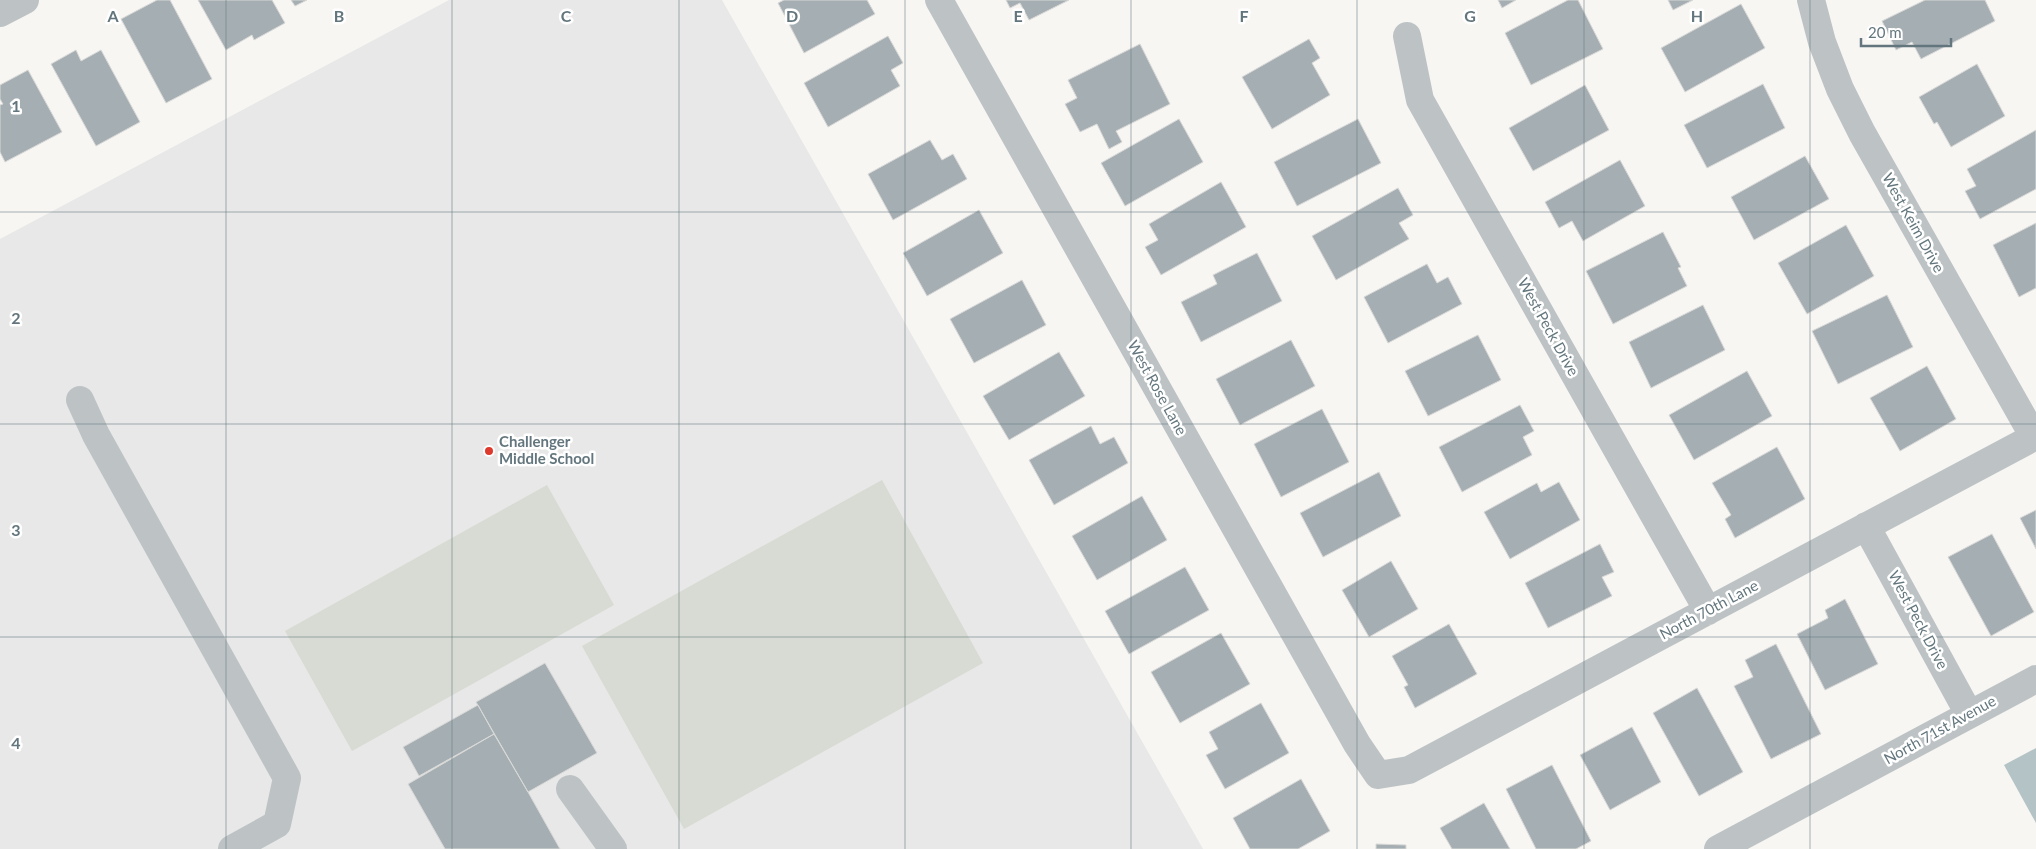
<svg xmlns="http://www.w3.org/2000/svg" width="2036" height="849" font-family="Lato,sans-serif">
<style>
.built{fill:#e7e8e7}
.green{fill:#d7dbd3}
.water{fill:#b4c3c5}
.building{fill:#a5afb3;stroke:#d8d8d6}
.lines{fill:none;stroke-linecap:round;stroke-linejoin:round}
.minor{stroke:#bdc3c5;stroke-width:28}
.grid{fill:none;stroke:#63767d;stroke-width:1;stroke-opacity:0.55}
.poi-dot{fill:#dd3a2d;stroke:#fff;stroke-width:2}
.labels{text-anchor:middle;stroke-width:5;stroke-linejoin:round;paint-order:stroke}
.street-label{font-size:15px;fill:#63767d;stroke:#fff}
.poi-label{font-size:15px;font-weight:bold;fill:#63767d;stroke:#fff;text-anchor:start}
.grid-label{font-size:16px;text-anchor:middle;font-weight:bold;fill:#63767d;stroke:#fff;stroke-width:5;stroke-linejoin:round;paint-order:stroke}
</style>
<rect width="100%" height="100%" fill="#f7f6f3"/>
<path class="built" d="M449,0H722L1203,849H0V239Z"/>
<path class="green" d="M882,480L983,663L684,829L582,646Z
M547,485L614,605L352,751L285,631Z"/>
<path class="water" d="M2036,748V823L2004,765Z"/>
<path class="building" d="M157,0H170L212,79L166,103L121,19Z
M198,0H272L285,23L254,40L252,35L226,50Z
M291,0H307L295,6Z
M784,0H867L875,14L804,53L778,3Z
M1006,0H1069L1029,20L1020,3L1010,8Z
M1498,0H1516L1502,8Z
M1568,0H1578L1603,49L1531,85L1505,33Z
M1668,0H1693L1673,10Z
M1925,0H1985L1995,21L1921,59L1912,42L1896,50L1882,21Z
M1741,4L1765,48L1685,92L1661,48Z
M888,36L903,63L891,70L900,86L828,127L804,83Z
M1309,39L1320,58L1312,63L1330,95L1272,129L1242,77Z
M1140,44L1170,104L1116,131L1122,142L1109,149L1097,124L1080,132L1065,104L1077,98L1068,80Z
M76,50L81,61L101,50L140,122L96,146L51,64Z
M1977,64L2005,116L1951,147L1937,122L1934,124L1919,97Z
M28,70L62,132L5,162L0,152V105L3,104L0,99V85Z
M1763,84L1785,128L1707,168L1684,125Z
M1585,85L1609,130L1533,171L1509,128Z
M1179,119L1203,162L1125,206L1101,163Z
M1358,119L1381,163L1297,206L1274,162Z
M2036,130V189L1980,219L1965,191L1976,186L1967,169Z
M930,140L942,160L953,154L967,179L893,220L868,174Z
M1805,156L1829,199L1754,240L1731,197Z
M1620,160L1645,206L1583,241L1572,221L1559,228L1545,202Z
M1221,182L1246,227L1161,275L1145,247L1158,240L1149,224Z
M1398,188L1413,215L1399,223L1409,239L1336,280L1312,236Z
M979,210L1003,253L927,296L903,253Z
M2036,223V288L2019,297L1993,245Z
M1846,225L1874,276L1807,314L1778,263Z
M1663,232L1681,267L1678,268L1687,286L1613,324L1586,271Z
M1257,253L1282,301L1201,342L1181,302L1217,284L1213,275Z
M1427,264L1437,283L1448,277L1462,304L1388,343L1364,297Z
M1022,280L1046,325L974,363L950,319Z
M1887,295L1913,347L1838,384L1812,331Z
M1703,305L1725,350L1651,388L1629,342Z
M1478,335L1501,380L1428,416L1405,371Z
M1291,340L1315,386L1240,425L1216,379Z
M1059,352L1085,396L1009,440L983,396Z
M1927,366L1956,419L1900,451L1870,398Z
M1747,371L1772,416L1694,460L1669,415Z
M1520,405L1534,431L1523,437L1532,455L1462,492L1439,447Z
M1322,409L1349,462L1281,497L1254,444Z
M1091,426L1100,444L1114,437L1128,463L1054,505L1029,460Z
M1777,447L1805,499L1735,538L1725,519L1731,515L1712,483Z
M1379,472L1401,516L1323,557L1300,513Z
M1559,482L1580,520L1510,559L1484,512L1537,483L1541,492Z
M1142,496L1167,540L1097,580L1072,536Z
M2036,510V549L2020,518Z
M1992,534L2034,612L1991,636L1948,557Z
M1600,544L1614,572L1602,577L1612,596L1548,628L1525,583Z
M1391,561L1418,609L1369,637L1342,590Z
M1185,567L1209,610L1129,654L1105,611Z
M1845,599L1878,664L1825,690L1797,634L1828,618L1825,610Z
M1449,624L1477,674L1415,708L1404,687L1408,685L1392,656Z
M1221,633L1250,684L1180,723L1151,672Z
M1776,644L1821,734L1771,759L1734,686L1753,677L1745,660Z
M545,663L597,753L528,792L476,702Z
M1697,688L1743,772L1699,796L1653,713Z
M1261,703L1289,753L1225,789L1206,755L1218,749L1209,732Z
M478,705L494,734L419,776L403,747Z
M1632,727L1661,782L1610,810L1580,755Z
M494,734L528,792L560,849H445L408,784Z
M1552,765L1591,841L1576,849H1536L1506,789Z
M1301,779L1330,831L1298,849H1250L1233,818Z
M1484,803L1510,849H1452L1440,828Z
M1376,844L1406,845V849H1376Z"/>
<g class="lines">
<path class="minor" d="M939,0L1357,744L1378,775L1409,770L2036,436
M1811,0L1822,42L1840,89L1862,133L2034,437
M0,13L25,0
M1407,36L1420,100L1708,611
M80,400L96,435L287,778L277,824L232,849
M1866,526L1969,714
M570,789L613,849
M1718,849L2036,679"/>
</g>
<path class="grid" d="M226,0V849M452,0V849M679,0V849M905,0V849M1131,0V849M1357,0V849M1584,0V849M1810,0V849M0,212H2036M0,424H2036M0,637H2036"/>
<circle class="poi-dot" cx="489" cy="451" r="5"/>
<g class="labels">
<g class="street-label">
<text transform="translate(1913 223) rotate(61)" y="5">West Keim Drive</text>
<text transform="translate(1548 327) rotate(61)" y="5">West Peck Drive</text>
<text transform="translate(1157 388) rotate(61)" y="5">West Rose Lane</text>
<text transform="translate(1709 610) rotate(-28)" y="5">North 70th Lane</text>
<text transform="translate(1918 620) rotate(62)" y="5">West Peck Drive</text>
<text transform="translate(1940 730) rotate(-29)" y="5">North 71st Avenue</text>
</g>
<g class="poi-label">
<text x="499" y="447">Challenger<tspan x="499" dy="17">Middle School</tspan></text>
</g>
</g>
<g class="grid-label">
<text x="113" y="22">A</text>
<text x="339" y="22">B</text>
<text x="566" y="22">C</text>
<text x="792" y="22">D</text>
<text x="1018" y="22">E</text>
<text x="1244" y="22">F</text>
<text x="1470" y="22">G</text>
<text x="1697" y="22">H</text>
<text x="16" y="112">1</text>
<text x="16" y="324">2</text>
<text x="16" y="536">3</text>
<text x="16" y="749">4</text>
</g>
<path d="M1861 38v8h90v-8" fill="none" stroke="#63767d" stroke-width="2.5"/>
<text x="1868" y="38" font-size="15" fill="#63767d" stroke="#ffffff" stroke-width="4" paint-order="stroke">20 m</text>
</svg>
